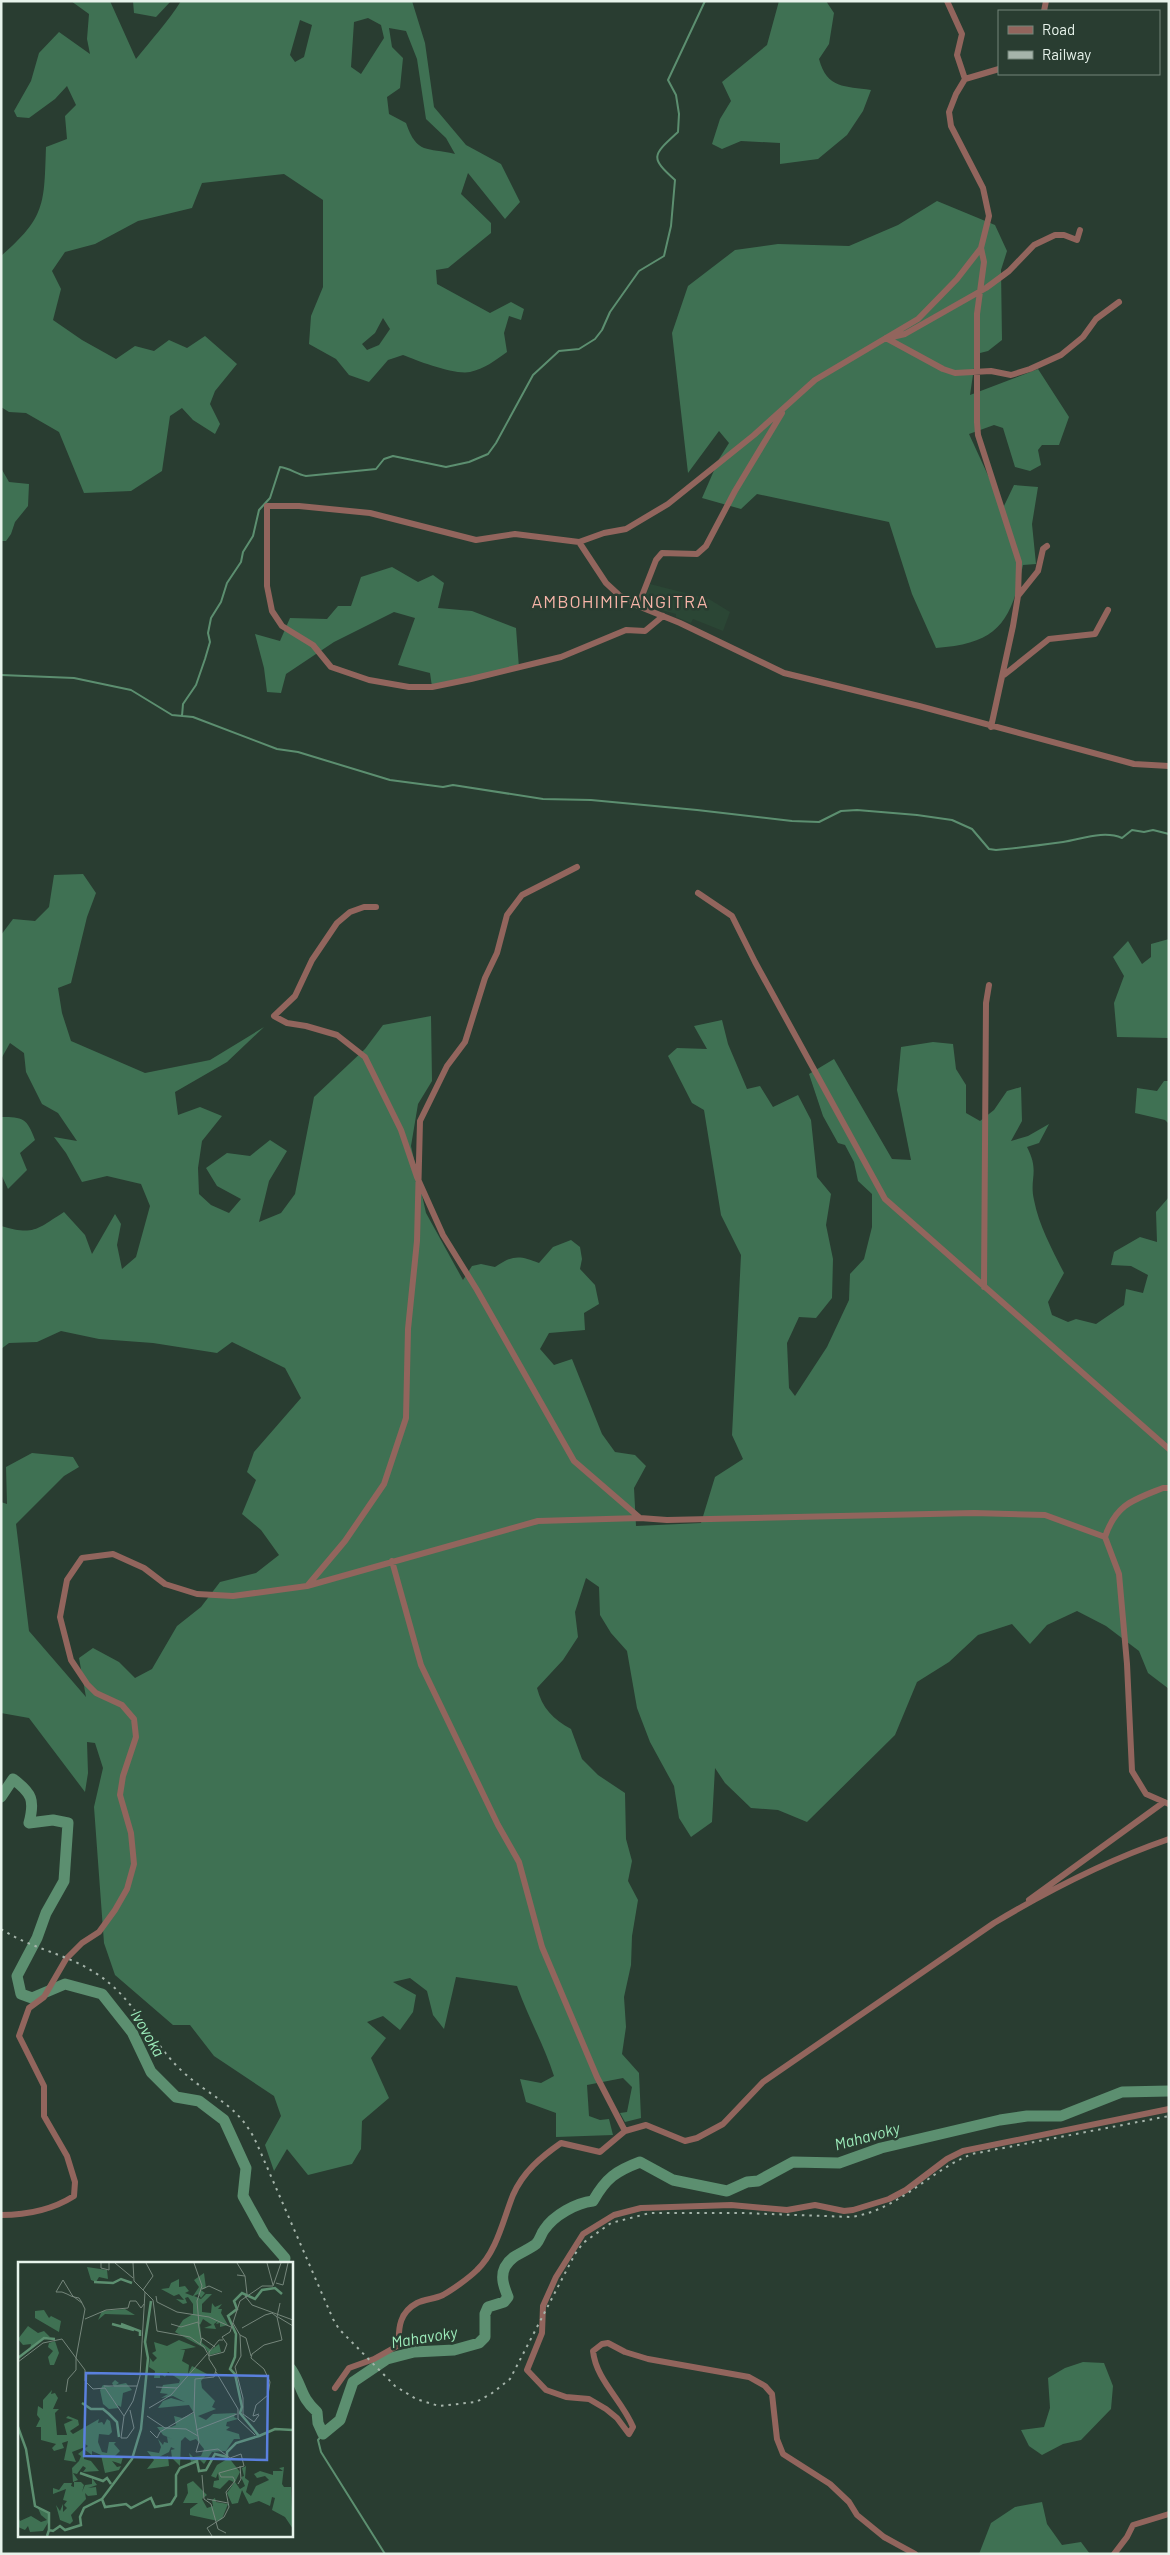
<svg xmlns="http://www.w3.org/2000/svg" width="1170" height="2555" font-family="Barlow,sans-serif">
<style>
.built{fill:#2b4635}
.forest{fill:#3f7153;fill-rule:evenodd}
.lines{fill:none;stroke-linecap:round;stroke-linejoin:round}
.stream{stroke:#5c8f70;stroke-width:2}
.river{stroke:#5c8f70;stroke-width:11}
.minor{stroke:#92655d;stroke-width:6}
.rail{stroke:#a5b4aa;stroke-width:2;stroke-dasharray:2.5 5;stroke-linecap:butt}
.labels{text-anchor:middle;stroke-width:5;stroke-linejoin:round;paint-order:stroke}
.water-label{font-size:16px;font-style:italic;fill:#9decbb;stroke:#293d31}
.quarter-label{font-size:18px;letter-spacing:1px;fill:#f7b5a8;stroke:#293d31}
.inset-river{fill:none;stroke:#5c8f70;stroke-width:2.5}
.inset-road{fill:none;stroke:#75867b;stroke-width:1}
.view{fill:#5a80de;fill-opacity:0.15;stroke:#5a80de;stroke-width:2.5}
.inset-edge{fill:none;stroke:#e7f3eb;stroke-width:2.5}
</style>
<rect width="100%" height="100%" fill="#293d31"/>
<path class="built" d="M650,584L709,599L730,612L723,631L693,619L691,623L676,617V614L647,606L643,603Z"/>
<path class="forest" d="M71,1H110L136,59C151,40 168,22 181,1H412L425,43L434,107L466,145L501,164L520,202L505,219L468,173L461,194L491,223V233L448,268L436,270L437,284L490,313L511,302L524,309L521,320L509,316L504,333L507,352C496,360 484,369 470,372C454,375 418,361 403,355L388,360L369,382L349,375L336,359L309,344L311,316L323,287V200L284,174L202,183L192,208L138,221L95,244L65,252L52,271L61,289L53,320L82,340L116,359L135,346L154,351L169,340L187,348L205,336L237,364L215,391L210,404L220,424L215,434L193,420L182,408L170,416L162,471L131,491L84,493L59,432L26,413L9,412L1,407V256C46,217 44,204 46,147L67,139L65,116L76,105L67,86L55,99L29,118L17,117L14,111L31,81L39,53L59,32L90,54L87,39L89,14ZM368,18L381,25L384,38L361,74L351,67L354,22ZM300,20L312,25L304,57L295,62L290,55ZM389,28L406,31L417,59L426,119L446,138L455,154C427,147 417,155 406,123L389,114L387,97L400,88L403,58L392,47ZM383,318L390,329L379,345L367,350L362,344L375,333Z
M133,1H171L156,17L134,13Z
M779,1H826L834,13L829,44L819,59C827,89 845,86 871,90L863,111L847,135L818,159L780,164V143L741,141L722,149L712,144L720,119L731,101L722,82L767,45Z
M937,201L995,225L1007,251L1001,270L1002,340L988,351L976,354L970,395L1038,369L1069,417L1059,445H1042L1038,450L1041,465L1030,471L1015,467L1003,428L994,425L969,434L1003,508L1014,485L1038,487L1032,524L1036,564L1023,565C1011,622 998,644 936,648L912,594L889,522L757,494L741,509L702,498L719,459L729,443L719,431L688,473L672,333L688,286L735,250L778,244L849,246L898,225Z
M1,468L9,482L29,484L28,506L15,522L11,534L6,541H1Z
M392,567L418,582L433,575L444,583L438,608L472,611L516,628L519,668L432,687L430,673L398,665L415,618L394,612L334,642L286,674L281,693L267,692L264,668L255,634L280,641L290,618L327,619L338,606H351L361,577Z
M83,874L96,893L87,917L71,983L58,988L62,1013L71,1041L145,1073L210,1060L264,1027L227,1062L175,1092L178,1115L200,1107L222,1116L202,1141L198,1168L199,1194L211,1205L229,1213L241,1199L217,1186L206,1168L227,1153L250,1156L270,1140L287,1151L269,1181L259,1222L281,1213L295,1194L314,1097L365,1049L383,1025L431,1016L432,1081L418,1104L411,1146L426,1213L463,1280L472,1266L481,1264L495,1267C513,1255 519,1255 539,1263L553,1247L571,1240L580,1247L582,1259L580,1269L595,1285L599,1304L584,1313L585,1330L549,1333L540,1349L554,1365L572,1359L602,1434L615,1452L635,1455L646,1466L634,1488L636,1526L701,1523L715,1477L743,1459L732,1435L741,1255L721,1215L704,1110L692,1103L668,1056L677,1048L707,1049L694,1026L722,1020L728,1044L747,1089L760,1086L773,1107L798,1095L811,1120L817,1177L831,1194L826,1225L833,1259L832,1298L816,1318L799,1317L787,1343L789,1388L795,1396L827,1347L849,1300L850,1274L864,1259L872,1227V1194L858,1181L854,1162L845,1145L838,1143L823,1116L809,1074L834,1059L892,1159L911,1160L897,1090L901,1047L933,1042L953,1044L956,1069L966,1085V1113L980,1121L994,1110L1007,1091L1021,1087L1022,1121L1011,1141L1028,1136L1049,1124L1039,1143L1027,1147C1040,1172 1029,1178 1034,1200C1039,1226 1052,1249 1064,1273L1048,1302L1052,1315L1068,1322L1076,1319L1096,1324L1124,1305L1126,1289L1143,1293L1148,1275L1131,1266L1111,1265L1114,1252L1140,1237L1157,1242L1156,1212L1169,1197V1689L1148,1673L1139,1651L1106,1626L1077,1611L1047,1625L1030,1644L1012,1624L978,1635L949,1662L917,1682L895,1735L807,1822L778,1810L751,1808L725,1783L715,1768L712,1822L691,1837L679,1818L674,1786L650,1742L637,1708L627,1651L611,1633L600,1615L599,1587L586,1578L575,1612L578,1637L563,1660L537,1688C542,1708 553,1719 571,1729L582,1759L598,1775L625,1793L626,1839L632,1861L628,1881L638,1900L632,1936L631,1965L624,1997L626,2027L622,2054L639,2073L641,2118L625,2122L620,2113L627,2112L632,2087L623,2078L587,2085L589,2116L600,2120L609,2119L613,2135L556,2137V2113L526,2102L520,2079L541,2083L554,2076C544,2045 528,2017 517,1986L456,1977L444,2029L433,2015L427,1991L410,1978L393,1982L416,1995L413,2012L400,2030L383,2016L367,2022L386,2038L371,2058L389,2098L362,2121L361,2149L352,2164L308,2175L287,2149L274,2171L265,2145L281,2116L274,2096L214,2056L190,2025H173L115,1975L104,1943L94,1807L103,1768L95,1743L87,1742L88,1773L85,1792L29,1718L1,1713V1502L7,1504L6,1467L32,1453L73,1457L79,1467L64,1476L16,1524L29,1631L86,1697L79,1658L93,1648L119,1662L135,1678L152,1669L177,1626L201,1607L220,1582L256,1573L279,1555L261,1530L242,1514L256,1480L247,1472L254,1452L301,1398L285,1368L232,1342L217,1353L153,1343L99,1339L61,1331L37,1342L9,1343L1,1349V1226C34,1236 37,1229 64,1212L85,1235L92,1254L115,1214L121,1224L117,1245L122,1269L136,1257L150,1206L141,1184L107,1176L82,1182L66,1153L54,1137L77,1141L58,1113L42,1104L26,1072L24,1053L10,1043L1,1059V935L13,919L35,921L49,907L54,875Z
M1169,939V1038L1117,1037L1114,1003L1124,976L1113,957L1128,941L1142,964L1151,957V944Z
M1164,1081H1169V1124L1165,1120L1135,1113L1137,1088L1157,1091Z
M1,1117C23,1117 27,1118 35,1140L20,1153L27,1170L8,1189L1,1174Z
M1083,2362L1104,2363L1113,2386L1111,2409L1081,2440L1063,2444L1042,2455L1029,2446L1021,2430L1044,2427L1050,2408L1048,2378L1065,2368Z
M1042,2502L1047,2524L1062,2545L1081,2542L1090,2554H979L991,2523L1015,2507Z"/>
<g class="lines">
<path class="stream" d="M1,675L74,678L131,690L172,715L193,717L277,749L298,752L390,780L443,787L453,785L543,799L591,800L697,810L792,821L819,822L841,811L857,810L917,815L952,820L972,829L989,849L996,850C1019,848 1041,845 1063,842C1082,839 1104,830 1122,838L1132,830L1144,832L1153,830L1169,834
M182,716L183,704L196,685L205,659L210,642L208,633L211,618L221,602L227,583L241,562L243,552L253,536L259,510L270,498L280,467C290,468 296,474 306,476L376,469L384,459L393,456L446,467L469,462L488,454L496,443L533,375L559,351L579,349L595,339L602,330L610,312L639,271L664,256L671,226L675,180C649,157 653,155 678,132L679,114L676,95L668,80L705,1
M323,2434L318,2440L321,2452L385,2554"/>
<path class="river" d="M1,1797L13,1779C32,1793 35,1800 29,1823L53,1820L68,1823L64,1881L46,1913L37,1938L17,1976L21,1994L32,1998L65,1984L102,1994L132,2032L151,2072L176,2097L199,2101L224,2120L246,2168L243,2196L264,2234L285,2258L284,2264
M291,2369C303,2387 300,2397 317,2412L318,2423L323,2434L340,2420L353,2382L387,2359L414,2352L454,2350L479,2343L485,2337V2314L488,2307L504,2302L508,2297C504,2287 500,2277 505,2267C512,2254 526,2252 536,2244C540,2240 541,2234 544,2230C554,2215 576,2203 593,2201C606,2178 616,2171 640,2162L673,2180L727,2191L747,2182L758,2181L793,2162L839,2163L881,2148L1000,2120L1027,2116H1061L1122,2092L1169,2091"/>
<path class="minor" d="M947,1L962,34L957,55L965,79
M1044,11L1046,1
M999,69L965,79L956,94L949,112L951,126L983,188L989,216L981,248L957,279L918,319L815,380L754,435L668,504L626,529L604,533L579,542L606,583L619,595L638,606L680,623L784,673L919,706L1134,764L1169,766
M981,248L984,262L977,314V422L978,435L1019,562L1018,596L1013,626L991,727
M892,337L905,334L986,288L1009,271L1034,245L1055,235H1064L1077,240L1080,230
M886,338L943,369L955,373L991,371L1011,375L1030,369L1061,355L1083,337L1096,319L1119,302
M579,542L515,534L476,540L370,513L299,506H267V586L272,611L282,626L313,645L331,667L369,680L409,687H432L471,679L561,657L626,630L645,631L663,616
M1018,596L1038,571L1043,549L1047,546
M638,606L656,560L662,553L697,554L706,546L735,491L782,413
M1004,675L1049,639L1095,634L1108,610
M698,893L732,916L755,962L885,1199L1169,1449
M376,907H364L350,912L337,923L312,960L295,996L274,1016L287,1023L306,1026L337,1035L365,1057L401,1130L417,1177L443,1235L477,1290L574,1461L640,1518L667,1520L974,1513L1045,1515L1105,1537L1119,1574L1127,1664L1132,1771L1146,1794L1169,1804
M984,1287L986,1003L989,985
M1105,1537C1116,1504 1133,1500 1163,1488H1169
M392,1561L421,1665L498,1825L519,1862L542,1947L597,2077L625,2131
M308,1585L345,1541L384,1484L406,1418L408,1329L417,1241L420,1121L447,1066L465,1042L485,978L497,953L507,915L522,895L577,867
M1029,1900L1164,1802
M1,2215C27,2215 52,2210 74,2196L75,2182L67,2156L44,2116V2086L19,2036L29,2008L44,1997L66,1959L82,1943L99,1932L115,1910L127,1889L134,1864L131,1833L120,1795L123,1776L136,1737L134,1719L122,1705L96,1693L87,1684L71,1660L60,1617L67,1580L82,1558L113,1554L144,1568L165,1584L197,1594L233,1596L307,1586L538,1521L640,1518
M335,2388L349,2368L374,2359L399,2345C398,2327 400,2312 417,2303C425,2299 435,2299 443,2295C452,2290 469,2278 477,2270C497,2251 503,2220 513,2195C523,2172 541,2157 561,2143L600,2152L625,2131L646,2125L685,2141L697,2138L723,2124L763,2082L994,1923C1049,1890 1108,1860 1169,1839
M915,2554L884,2537L857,2515L849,2502L830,2484L783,2454L777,2439L772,2394L765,2386L749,2377L648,2359L625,2352L608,2343L602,2344L593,2351C596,2380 622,2400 633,2427L629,2434L617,2418L606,2409L589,2399L566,2397L546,2390L527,2370L542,2333L543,2306L556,2277L583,2234L614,2215L641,2208L731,2205L787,2210L815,2205L844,2211L853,2210L889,2199L906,2190L947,2159L963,2151L1169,2109
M1114,2554L1127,2537L1133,2525L1169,2514"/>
<path class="rail" d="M1,1929C30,1948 66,1954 94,1972C137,1999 148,2039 182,2071C212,2099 238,2103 257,2144L333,2319L339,2329L395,2386L416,2399L439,2406L476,2402L491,2394L510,2379L575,2254L583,2243L611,2223L650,2213H742L851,2217C899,2210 929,2171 972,2154L1169,2116"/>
</g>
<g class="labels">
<g class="water-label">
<text transform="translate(148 2033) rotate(60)" y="6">Ivovoka</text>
<text transform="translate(867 2136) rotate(-15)" y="6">Mahavoky</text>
<text transform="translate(424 2337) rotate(-9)" y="6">Mahavoky</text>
</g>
<g class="quarter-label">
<text x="620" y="608">AMBOHIMIFANGITRA</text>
</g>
</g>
<g transform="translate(18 2262)">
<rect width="275" height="275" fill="#293d31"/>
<path d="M69,5L89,8L90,17L81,15L78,20L73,18ZM186,11L188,26L183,28L187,31L183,36L180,32L176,34L183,37L188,32H194L184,42V50L193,51L194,41L197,45L204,42L200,47H204L203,51L210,63L202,65V61L198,62L200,59L196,62L198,67L186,66L194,63L185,57L182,63L184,81L193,88L201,82L203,90L192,93L188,87L157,70L165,58L175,52V42L170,35L167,36L169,41L165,42L158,37L166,38L161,32L156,34L143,27L151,26L153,21L161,17V25L167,24L171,29L167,31L175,34L181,25L176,18ZM107,47L117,53L87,52L80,58L84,49ZM26,48L31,56L33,54L43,59L41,70L17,56V49ZM10,64L20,71L26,69L32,75L24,77L12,87L13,82L5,83L0,77ZM161,78L178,85L162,88H167L164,99L171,103L170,112L174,104L189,112L183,119L184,126L197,139L194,145L198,147L180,154L188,158L195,152L218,151L216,155L220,157L209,160L208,164L212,165L208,168L221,172L222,177H216L208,189L191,190H194L186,202L182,198L173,200L171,191L175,195L183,194L186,187L178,177L172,179L167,175L163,179L162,204L154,196L153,188L157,187L153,185L151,190L141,195L145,197L150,194L151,204L129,207L136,198L129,189L141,191L143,185L140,177L145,183L146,180L150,181L149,175L154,177L145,173L139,165H153L158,163L156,154L164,156L176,151L171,143L140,146L145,139L153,136L167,140L155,134L143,136L150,132L142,131L145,123L161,121L162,118L150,110L147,115L142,111V116H136L137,109L131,105L132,96L135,100L139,96L134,91L138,89L136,80L149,84ZM37,79L41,91L36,103H32L30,95L35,89L30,85L31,81ZM97,118L101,121L98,123L108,121L114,128L105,131L103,145L99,143L101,146L91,147L85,142L82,128L85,123L96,125L94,121ZM34,128L33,132L37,131L40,136L35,147H41L37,151L39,173H49L46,162L55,158L48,156L50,154L60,158L61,163L52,169L55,172L81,157L80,161L84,160L86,163L89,157L92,159L94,170L91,173L81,172L80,180L84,190L89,191L91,180H98L96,182L102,189L95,196L105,195L103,202L94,199L99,205L103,204L101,208L87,211L83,193L74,189V193L67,188L66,197L73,199L81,209L65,210L68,206L65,204L59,212L55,211L60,218L55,220L54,206L61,199L63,194L60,192L70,184L67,182V185L54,190L58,200L46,198L50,179L44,181L46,186L36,189L34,186L38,182L23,178V165H18L22,157L19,153L20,144L25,147V138ZM211,196L222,210L217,220L222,227L227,224L223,215L226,214L224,206L228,204L227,216L231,219L228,230L233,234L238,224L251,218L247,214L239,216L236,212L242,209L255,213V209H265L261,206L266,205L264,222L266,225H273L275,267L267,255L254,248L257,236L254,235L252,244L241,239L231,242L224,228L220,241L214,242L209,231L216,221L214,219L211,218L202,227L195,225L196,219L201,218L200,211L198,216L193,214L199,203ZM74,216L79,223L70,226L78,225L79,233L70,234L67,231L68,237L53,253L55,259L52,262L42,258L38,243L42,249L45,242V250L49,246L46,243L49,239L45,238L48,227L35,232V226L41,228L46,221H54L53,224L56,225V220H63L66,223L64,230L67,223L74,222ZM175,219L189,233L184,237L189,246L195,244L194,238L197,236L198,240L210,242L204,257L200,259L172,253V247L180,241H165L170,231L169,222ZM19,244L31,251V259L25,269L12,270L10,264L7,268L0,265V255L2,259L13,254L23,260L29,258L23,253Z" fill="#3f7153"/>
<path class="inset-river" d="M76,20L95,21L103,17L114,21M94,62L116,68M103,62L122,69V74M0,96L26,76L37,77M64,141L73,147H85L91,152L99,160L101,175M0,165L8,187L17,244L31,251V268M241,174L257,167L275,168M62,211L85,219L89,216L93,222M84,237L114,197L123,167L130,96L127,80L133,39M29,274L31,268L35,269L42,264L47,268L63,263L62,255L66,246L84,237L87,245L108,242L113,246L133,236L137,245L153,242L158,234V213L162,206L179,199L181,209L188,208L197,192L209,195V190L218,181L241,174L222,151L224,145L217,112L212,107L217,95L218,72L210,54L219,47L216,39L224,31L237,37L244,28L257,26L264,32"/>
<path class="inset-road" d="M83,1V6L91,8V1M97,1L115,16M115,1L116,19L135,38L139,69L172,75L186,85L191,94L206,90L209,82L204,75L212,70L222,39L244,24H255L263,1M176,1L184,24L179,39L181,62M219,1L227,14M249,1L255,23M219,13L227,14L229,32M258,21L265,23L270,1M184,27L191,24L204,30M125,28L135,14L128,1M138,34L139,40L159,50L191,55L213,65M227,34L234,43L275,58M64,41L56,35L54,33L45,18L38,30H44L49,32L53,34L56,35L61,36L63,39L67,47L58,96L67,108V119L75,127L87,126L106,154L115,139L122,114L127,30M88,48L110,46L112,39H118L123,46L126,42M260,55L275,64M67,57L88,48M215,61L222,73L223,94L217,105L225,136V152L236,160L241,153M153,62L163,65L180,60L183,77M224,66L247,53L254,51L259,55L262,41M222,73L228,76L233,94M182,82L184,76L197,85M0,100L25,81L44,77L58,96V108L50,117L48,130M198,110L220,147V157L237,173M86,124H119M138,125L159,126M131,146L153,133L189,92M176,150L181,180L178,190L200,187L212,196L223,192L226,204L201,211L203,215H215L217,219L208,230L211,245L206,255L189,266L194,274M241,152L235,154L238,143L250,133L252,120L246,107L233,96L234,92L246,83L264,78L259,55M106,154L103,176H109L116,166L112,148M129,154L147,166L168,167L180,174M178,168L219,152M132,169L139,176L142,170L176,150L177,117L196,115L198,108L191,97V90L201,78H205M184,213L186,237L193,242L200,267L208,271M220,222L223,217L222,204M189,237L210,241"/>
<path class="view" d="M68,111L250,114L249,198L66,194Z"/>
<rect width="275" height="275" class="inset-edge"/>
</g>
<rect width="1170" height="2555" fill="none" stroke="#e7f3eb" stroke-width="5"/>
<rect x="998" y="10" width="162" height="65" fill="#293d31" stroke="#75867b"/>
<rect x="1008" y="26" width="25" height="8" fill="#92655d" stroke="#75867b"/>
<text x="1042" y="35" font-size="15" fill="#e7f3eb">Road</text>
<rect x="1008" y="51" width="25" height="8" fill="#a5b4aa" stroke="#75867b"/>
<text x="1042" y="60" font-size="15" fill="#e7f3eb">Railway</text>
</svg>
